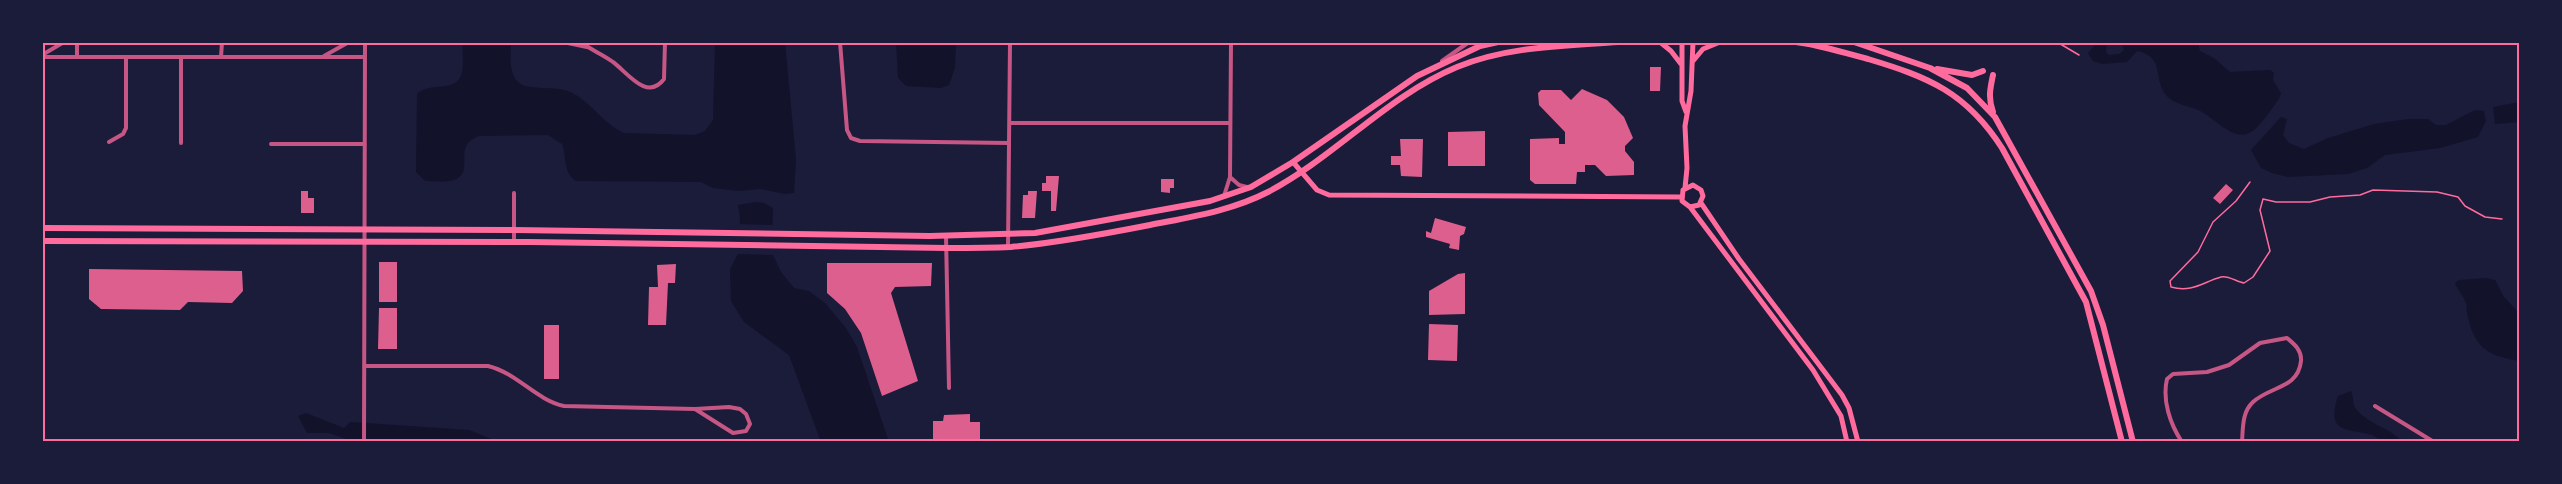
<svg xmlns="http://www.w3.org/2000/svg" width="2562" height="484" font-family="Mulish,sans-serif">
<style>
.water{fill:#12122b}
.pier{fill:#1b1b3a}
.building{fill:#dd5f8e}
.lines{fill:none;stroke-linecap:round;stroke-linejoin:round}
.path{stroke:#ff6b9d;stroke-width:1.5}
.minor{stroke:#c65784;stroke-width:4}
.secondary{stroke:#ff6b9d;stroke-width:5}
.primary{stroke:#ff6b9d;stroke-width:6}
.neatline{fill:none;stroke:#ff6b9d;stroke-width:2}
</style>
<rect width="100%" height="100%" fill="#1b1b3a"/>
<path class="water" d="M463,42H511C511,54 508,73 518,82C527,91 555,86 568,91C590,100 602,123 624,133L695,135L705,131L713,120L715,42H785L796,160L794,193L785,194L761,189L738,191L713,188L701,182L576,181C563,172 567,158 562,144L548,135L479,136C451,146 476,172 454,180C445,183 434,181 425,181L416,172L417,94C429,81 458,94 462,72C464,62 462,51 463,42Z
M896,42H956L955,68L949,85L941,88L906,86L898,78Z
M2098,42H2110L2107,43L2106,52L2109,55L2119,54L2124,50L2123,46L2115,42H2198L2200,51L2214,58L2230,72L2270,70L2274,73L2273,80L2281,93L2279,99C2271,109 2259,130 2247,134C2230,139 2213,116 2198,110C2187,105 2174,105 2165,94C2153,77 2165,57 2137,51L2127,62L2102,64L2093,61L2088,53Z
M2520,102V122L2495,124L2493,107Z
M2475,110L2484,111L2486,121L2478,137L2440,148L2385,155L2367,168L2348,174L2288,177L2272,173L2261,168L2251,150L2281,117L2287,119L2283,135L2289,143L2304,149L2328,138L2374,124L2408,119H2428L2436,125H2446Z
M756,202L764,203L773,208L772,253L781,272L794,288L809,291L825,303L846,328L857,347L889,442H821L789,355L744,322L731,301L730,269L739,252L740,217L738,205Z
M2486,278L2495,280L2504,297L2520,314V361C2487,356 2473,347 2467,312C2465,305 2468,310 2466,303C2464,296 2458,291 2455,283L2459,280Z
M2351,391C2354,397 2352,404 2356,409C2368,424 2390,428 2403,442C2398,442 2389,444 2384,442C2380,441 2376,436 2372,435C2349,428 2325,435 2338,396Z
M306,413L344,428L350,422L469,430L499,442H355L329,433H307L298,416Z"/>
<path class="pier" d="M737,224L777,225L776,255L734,254Z"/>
<path class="building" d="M1650,67H1661L1660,91H1650Z
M1582,89L1607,100L1624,117L1633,138L1625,146V151L1634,162V175L1606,176L1595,165H1585V172H1577L1576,184H1535L1530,180V139L1559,138V144H1565V132L1539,105L1538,93L1541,90H1561L1571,100Z
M1485,131V166H1448V132Z
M1400,139H1423L1422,177L1401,176L1400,165H1391V156H1401Z
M1046,176H1059L1056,211H1051V191H1042V183H1046Z
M1161,179H1174V188H1170V193L1161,192Z
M2226,184L2233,190L2220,204L2213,198Z
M301,191H308V198H314V213H301Z
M1028,191H1037L1035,218H1022L1023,195H1028Z
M1435,218L1466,227L1464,234L1460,236L1459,250L1449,248L1450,244L1426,237V231L1431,233Z
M379,262H397V302H379Z
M827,263H932L931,286L895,287L891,293L918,381L882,396L861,333L845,309L827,293Z
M676,264L675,283H668L666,325H648L649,287H658L657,265Z
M89,269L242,271L243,291L232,303L188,302L180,310L101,309L89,299Z
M1465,273V314L1429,315V291L1458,274Z
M379,308H397V349H378Z
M1429,324L1458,325L1457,361L1428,360Z
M544,325H559V379H544Z
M970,414V422H980V442H933V421H943L944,415Z"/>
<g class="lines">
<path class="path" d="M2057,42L2079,55
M2250,182L2236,201L2213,222L2198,252L2170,281L2171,287C2192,293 2203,282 2221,277C2228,275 2237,282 2244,283L2253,277L2270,251L2260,210L2263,199L2276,202H2310L2330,197L2360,195L2373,190L2437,192L2458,197L2465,206L2485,217L2502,219"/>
<path class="minor" d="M77,42V57
M402,42H408
M563,42L587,47
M586,42L588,47C596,52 605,56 613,62C627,72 647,102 664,79L665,42
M840,42L847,130L851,138L860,141L1009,143
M42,55L64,42
M324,56L349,42
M42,57H365
M221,57L222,42
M181,58V143
M1442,61L1469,42
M1009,123H1230
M109,142L123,134L126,128V57
M271,144H365
M1230,177L1239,185L1247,187
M1224,196L1230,177L1231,42
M946,236L949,388
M514,241V193
M1008,247L1010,42
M364,366H488C517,373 536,400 564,406L695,409L733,433L746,431L750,424L746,414L740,409L729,407L695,409
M2375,406L2434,442
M364,442L365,42
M2182,442C2170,424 2162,400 2167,379L2173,374L2207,372L2229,365L2260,343L2287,338C2294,344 2302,350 2301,361C2298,389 2270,386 2253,402C2242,412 2243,428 2242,442"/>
<path class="secondary" d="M1660,42L1671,51L1681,64
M1682,42V101L1686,112
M1693,61L1703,49L1720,42
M1293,162L1317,190L1329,195L1681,197
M1685,188L1687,168L1685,126L1691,91L1693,42
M1701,203L1739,259L1842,395L1849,408L1858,442
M1690,207L1699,205L1703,196L1701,190L1693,185L1683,190L1682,201L1690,207L1813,370L1841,416L1847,442"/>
<path class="primary" d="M1796,42C1821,45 1844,53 1868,59C1928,77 1966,92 2002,148L2086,302L2122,442
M1854,42L1930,68L1967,88L1995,117L2091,291L2103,325L2133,442
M1937,69L1972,75L1983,71
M1993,75C1990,89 1988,98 1993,112
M42,228L514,230L930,236L1035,233L1210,201L1251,187L1293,162L1417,76L1480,46L1498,42
M42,241L529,242L947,248C968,248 989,248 1011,247C1057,243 1104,234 1150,225C1190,217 1231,211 1268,192C1335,157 1387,96 1457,67C1508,46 1565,46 1618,42"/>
</g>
<rect width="2562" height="484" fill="none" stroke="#1b1b3a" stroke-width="87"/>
<rect x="44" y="44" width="2474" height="396" class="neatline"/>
</svg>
